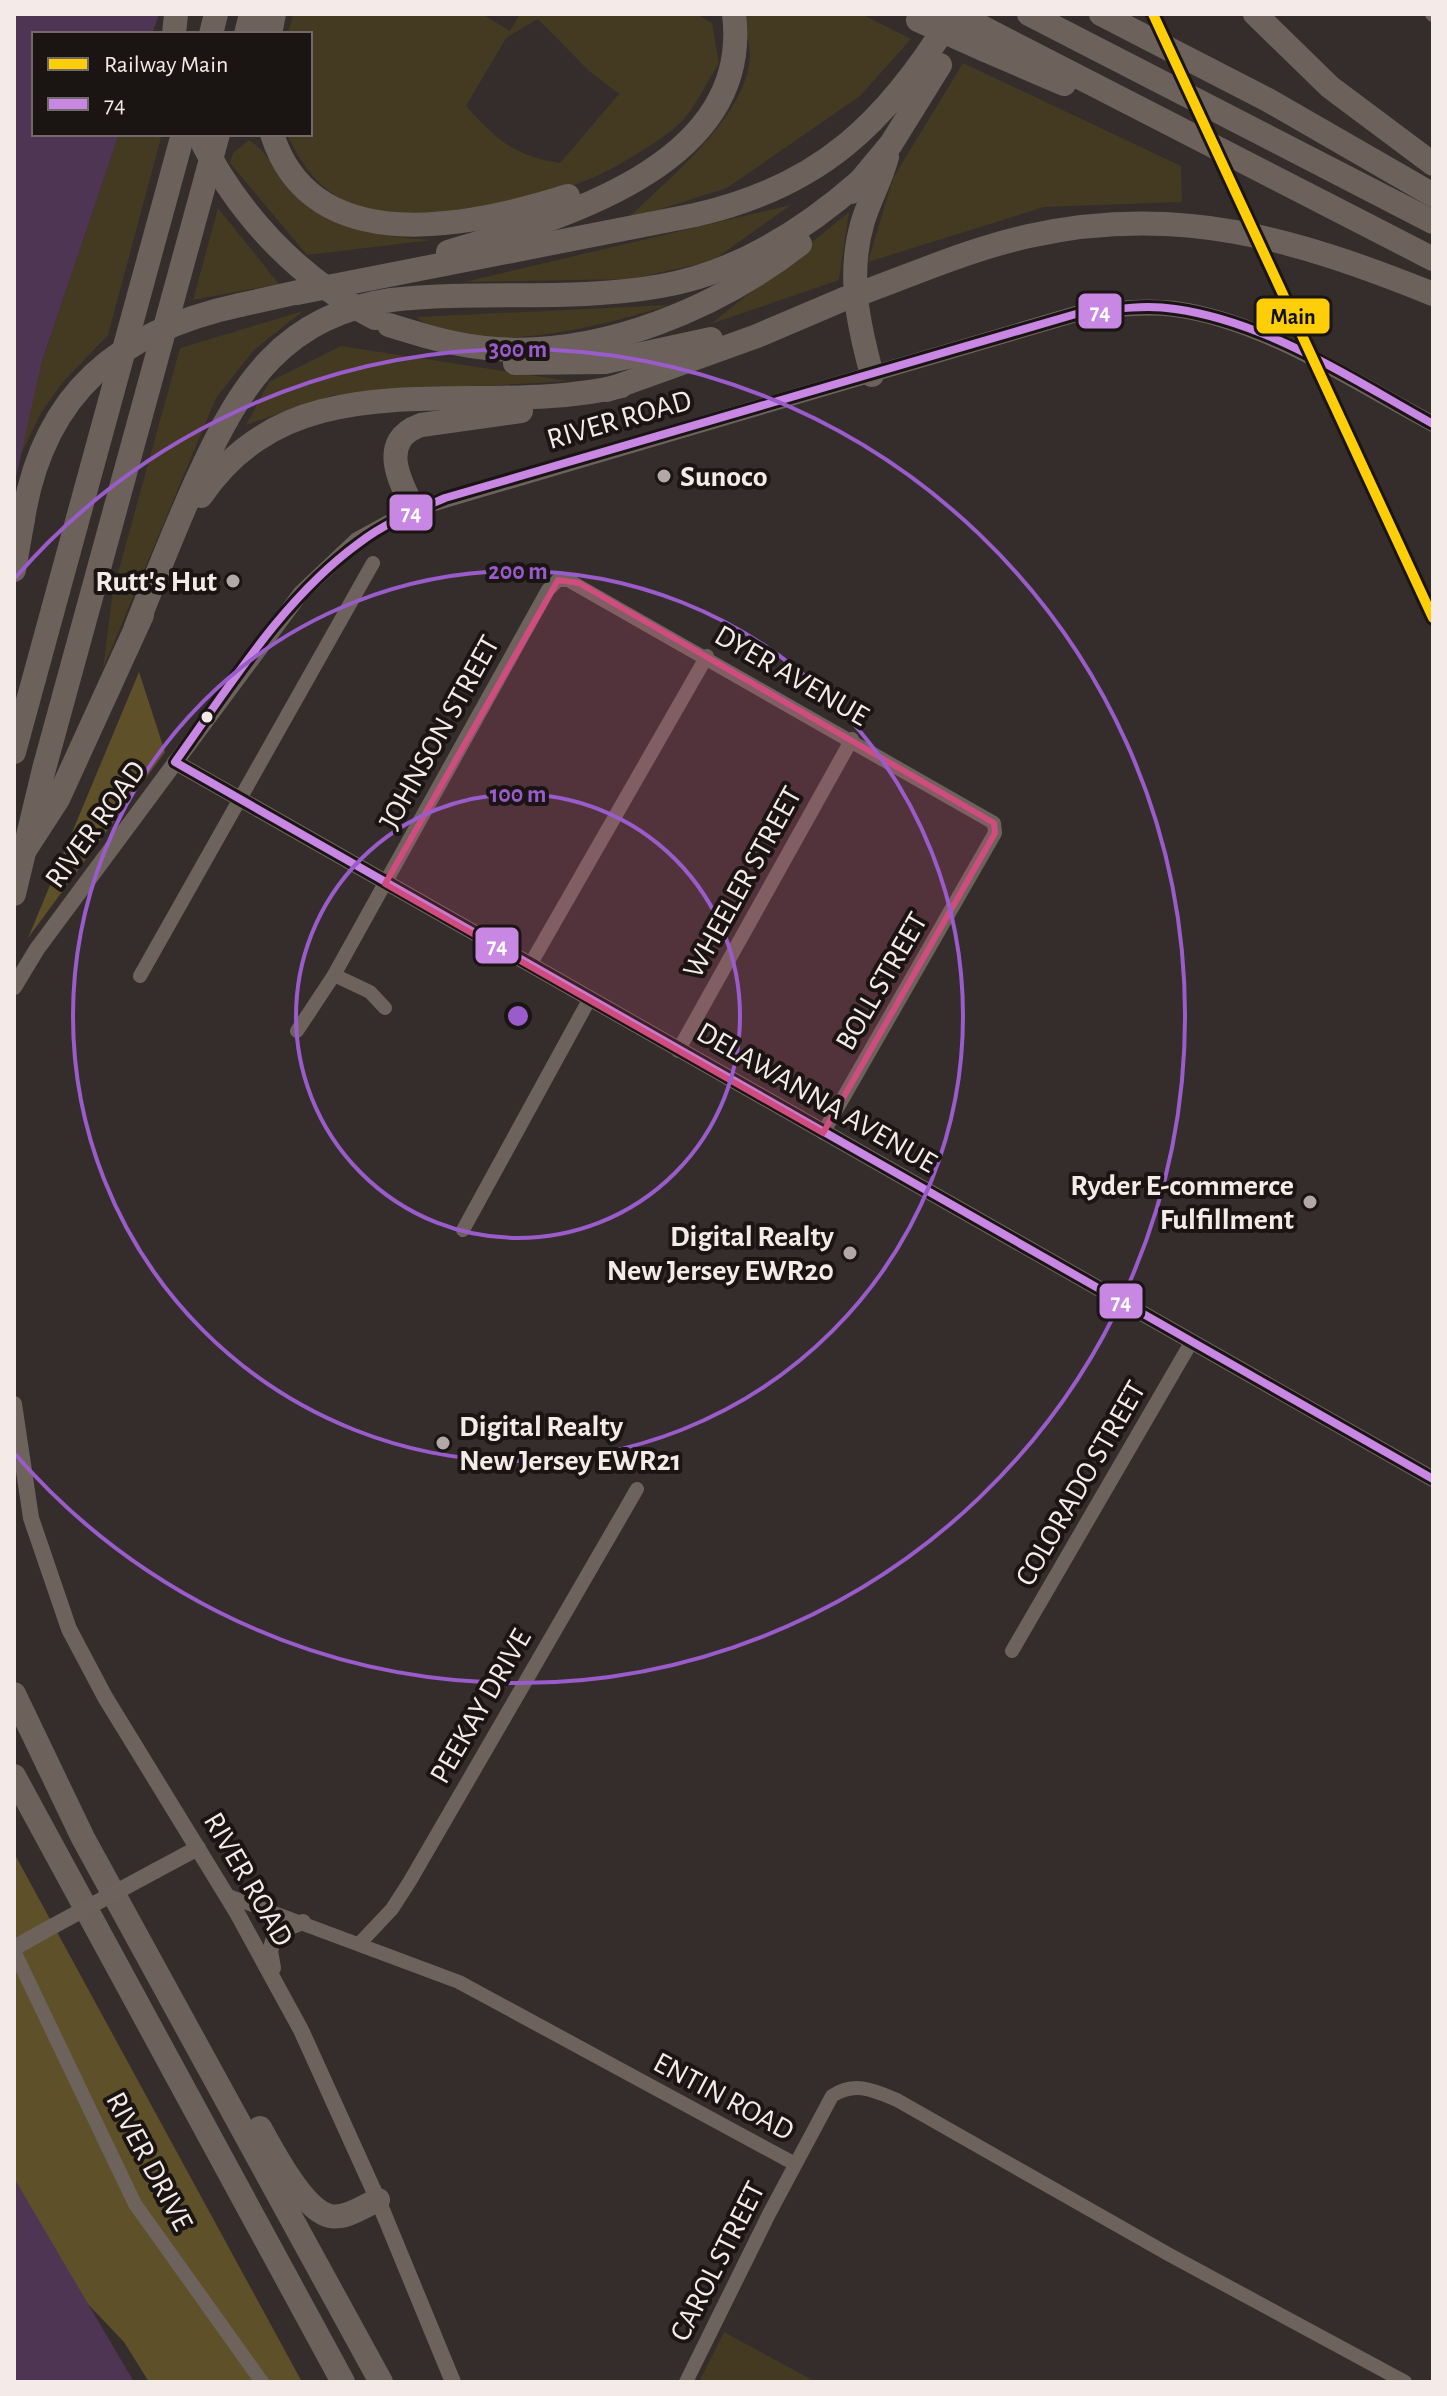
<svg xmlns="http://www.w3.org/2000/svg" width="1447" height="2396" font-family="'Alegreya Sans',sans-serif">
<style>
.green{fill:#433a21;fill-rule:evenodd}
.forest{fill:#5e5029}
.water{fill:#4e3554}
.lines{fill:none;stroke-linecap:round;stroke-linejoin:round}
.minor{stroke:#6e635c;stroke-width:14}
.tertiary{stroke:#6e635c;stroke-width:16}
.motorway{stroke:#6c625b;stroke-width:24}
.tertiary-bridge{stroke:#6e635c;stroke-width:16}
.motorway-bridge{stroke:#6c625b;stroke-width:24}
.bus-1-casing{stroke:#1a1413;stroke-width:14}
.bus-1{stroke:#c787e3;stroke-width:8}
.rail-1-casing{stroke:#1a1413;stroke-width:16}
.rail-1{stroke:#fece08;stroke-width:10}
.marked{fill:#ce4d7e;fill-opacity:0.2;stroke:#ce4d7e;stroke-width:6;stroke-linejoin:round}
.ring{fill:none;stroke:#995cca;stroke-width:4}
.poi-dot{fill:#b1a8a7;stroke:#1a1413;stroke-width:3}
.bus-dot{fill:#f4ebe9;stroke:#1a1413;stroke-width:3}
.labels{text-anchor:middle;stroke-width:8;stroke-linejoin:round;paint-order:stroke}
.street-label{font-size:30px;fill:#f4ebe9;stroke:#1a1413}
.poi-label{font-size:30px;font-weight:bold;fill:#f4ebe9;stroke:#1a1413;text-anchor:end}
.centre{fill:#995cca;stroke:#1a1413;stroke-width:4}
.ring-label{font-size:24px;text-anchor:middle;font-weight:bold;fill:#995cca;stroke:#1a1413;stroke-width:8;stroke-linejoin:round;paint-order:stroke}
.line-badge{stroke:#1a1413;stroke-width:3}
.badge-label{font-size:22px;text-anchor:middle;font-weight:bold;fill:#fff}
.pale-badge-label{font-size:22px;text-anchor:middle;font-weight:bold;fill:#111}
</style>
<rect width="100%" height="100%" fill="#342d2c"/>
<!-- green -->
<g class="green">
<path d="M 293,14 L 482,14 L 510,31 L 520,14 L 696,14 L 712,23 L 719,64 C 706,82 695,110 678,125 C 660,141 623,163 601,174 C 541,203 400,233 340,198 C 314,184 299,160 287,134 L 310,134 L 310,34 L 288,34 ZM 538,19 L 589,71 L 619,94 L 560,163 C 514,156 497,140 466,106 L 506,38 Z"/>
<path d="M 741,14 L 861,14 L 911,39 L 860,96 L 727,188 L 626,220 C 666,181 747,117 750,56 C 750,43 744,27 741,14 Z"/>
<polygon points="963,63 1181,166 1182,202 1044,207 868,262 893,178"/>
<polygon points="119,134 162,134 108,335 62,383 41,413 20,456 42,361"/>
<path d="M 249,140 C 269,153 277,174 293,192 C 328,232 382,236 432,240 L 307,255 L 230,163 L 233,153 Z"/>
<polygon points="791,205 712,261 631,279 464,282"/>
<polygon points="218,208 279,284 193,300"/>
<polygon points="849,212 839,280 711,324"/>
<path d="M 669,305 C 604,326 474,360 416,317 Z"/>
<polygon points="303,311 254,350 216,398 103,669 113,591 180,348"/>
<polygon points="341,346 569,381 333,395 246,425 269,382"/>
<polygon points="724,2332 816,2382 699,2382"/>
</g>
<!-- forest -->
<g class="forest">
<polygon points="139,672 165,752 28,938"/>
<polygon points="14,1853 302,2382 149,2382 124,2342 65,2280 14,2183"/>
</g>
<!-- water -->
<g class="water">
<polygon points="14,14 159,14 152,34 34,34 34,134 119,134 42,361 14,486"/>
<polygon points="14,2178 134,2382 14,2382"/>
</g>
<g class="lines">
<!-- minor -->
<g class="minor">
<polyline points="1432,14 1433,15"/>
<polyline points="530,965 707,656"/>
<polyline points="334,975 370,992 385,1008"/>
<polyline points="140,976 373,563"/>
<polyline points="297,1031 334,975 548,590 558,580 568,580 994,823 995,833 823,1133"/>
<polyline points="678,1051 852,739"/>
<polyline points="463,1230 589,1000"/>
<polyline points="1012,1651 1192,1341"/>
<polyline points="226,1895 459,1982 795,2164"/>
<polyline points="360,1943 392,1909 410,1881 637,1489"/>
<polyline points="14,1951 135,2204 262,2382"/>
<path d="M 686,2382 L 769,2214 L 832,2096 C 855,2081 873,2090 897,2100 L 1168,2254 L 1405,2382"/>
</g>
<!-- tertiary -->
<g class="tertiary">
<polyline points="175,762 1433,1479"/>
<path d="M 14,987 L 37,949 L 301,593 L 357,540 L 414,509 L 1076,314 C 1108,310 1142,305 1175,309 C 1264,321 1354,382 1433,424"/>
<polyline points="14,1404 31,1518 69,1629 105,1697 236,1911 301,2030 378,2200 453,2382"/>
<polyline points="155,1871 198,1848"/>
<polyline points="14,1948 44,1931"/>
<polyline points="273,1968 270,1951 276,1932 303,1922"/>
</g>
<!-- motorway -->
<g class="motorway">
<polyline points="1029,14 1433,222"/>
<polyline points="1101,14 1268,100 1433,195"/>
<polyline points="1255,14 1330,87 1433,164"/>
<polyline points="174,34 176,14"/>
<polyline points="211,34 216,14"/>
<polyline points="246,34 251,14"/>
<polyline points="270,34 274,14"/>
<polyline points="995,34 1433,259"/>
<polyline points="985,50 1064,84"/>
<path d="M 272,134 C 312,262 473,226 568,196"/>
<polyline points="851,192 891,144 940,65"/>
<path d="M 448,252 C 560,218 753,166 734,14"/>
<path d="M 867,291 C 921,271 974,248 1029,236 C 1178,203 1296,239 1433,294"/>
<path d="M 297,293 L 695,215 C 820,187 887,122 952,16"/>
<polyline points="240,305 312,289"/>
<path d="M 389,325 C 424,336 460,347 497,349 C 603,356 718,308 800,244"/>
<polyline points="515,363 605,362 711,339"/>
<path d="M 872,375 C 858,323 847,274 863,221 C 870,199 881,179 887,157"/>
<polyline points="607,390 757,336 844,299"/>
<path d="M 201,496 C 298,352 478,421 621,386"/>
<path d="M 414,509 C 399,481 378,440 421,425 L 521,411"/>
<polyline points="14,570 23,519"/>
<path d="M 136,627 C 156,576 176,525 199,475 C 240,385 284,315 391,300 C 480,290 572,302 661,286 C 736,273 803,231 860,181"/>
<polyline points="14,752 183,134"/>
<polyline points="25,850 58,799 142,615"/>
<polyline points="14,894 44,769 218,134"/>
<polyline points="14,1694 83,1838 381,2382"/>
<polyline points="14,1776 343,2382"/>
<path d="M 260,2128 C 273,2151 303,2210 330,2216 C 346,2219 364,2206 378,2200"/>
</g>
<!-- tertiary-bridge -->
<polyline class="tertiary-bridge" points="44,1931 155,1871"/>
<!-- motorway-bridge -->
<g class="motorway-bridge">
<polyline points="958,14 995,34"/>
<polyline points="918,20 985,50"/>
<path d="M 198,134 C 236,212 297,278 375,318"/>
<polyline points="844,299 867,291"/>
<path d="M 23,519 C 43,393 119,331 240,305"/>
</g>
<!-- bus-1 casing -->
<g class="bus-1-casing">
<path id="bus-1" d="M 1433,424 C 1352,379 1268,322 1175,309 C 1142,304 1108,310 1076,314 L 445,498 C 415,511 385,523 359,543 C 282,599 230,686 175,762 L 1433,1479"/>
</g>
<!-- bus-1 -->
<use href="#bus-1" class="bus-1"/>
<!-- rail-1 casing -->
<g class="rail-1-casing">
<polyline id="rail-1" points="1153,14 1433,618"/>
</g>
<!-- rail-1 -->
<use href="#rail-1" class="rail-1"/>
</g>
<!-- marked area -->
<path class="marked" d="M 558,580 L 579,583 L 994,823 L 995,833 L 823,1133 L 385,884 Z"/>
<!-- distance rings -->
<g class="ring">
<circle cx="518" cy="1016" r="222"/>
<circle cx="518" cy="1016" r="445"/>
<path d="M15 578A667 667 0 1 1 15 1454"/>
</g>
<!-- markers -->
<g class="poi-dot">
<circle cx="664" cy="476" r="8"/>
<circle cx="233" cy="581" r="8"/>
<circle cx="1310" cy="1202" r="8"/>
<circle cx="850" cy="1253" r="8"/>
<circle cx="443" cy="1443" r="8"/>
</g>
<circle class="bus-dot" cx="207" cy="717" r="7"/>
<g class="labels">
<!-- street labels -->
<g class="street-label">
<text transform="translate(619 419) rotate(-16)" y="10">RIVER ROAD</text>
<text transform="translate(792 675) rotate(30)" y="10">DYER AVENUE</text>
<text transform="translate(439 732) rotate(-61)" y="10">JOHNSON STREET</text>
<text transform="translate(95 824) rotate(-54)" y="10">RIVER ROAD</text>
<text transform="translate(742 882) rotate(-61)" y="10">WHEELER STREET</text>
<text transform="translate(881 981) rotate(-60)" y="10">BOLL STREET</text>
<text transform="translate(817 1097) rotate(30)" y="10">DELAWANNA AVENUE</text>
<text transform="translate(1080 1483) rotate(-60)" y="10">COLORADO STREET</text>
<text transform="translate(480 1706) rotate(-60)" y="10">PEEKAY DRIVE</text>
<text transform="translate(249 1879) rotate(60)" y="10">RIVER ROAD</text>
<text transform="translate(724 2096) rotate(28)" y="10">ENTIN ROAD</text>
<text transform="translate(150 2161) rotate(62)" y="10">RIVER DRIVE</text>
<text transform="translate(717 2261) rotate(-63)" y="10">CAROL STREET</text>
</g>
<!-- poi labels -->
<g class="poi-label">
<text x="680" y="486" text-anchor="start">Sunoco</text>
<text x="217" y="591">Rutt's Hut</text>
<text x="1294" y="1195">Ryder E-commerce<tspan x="1294" dy="34">Fulfillment</tspan></text>
<text x="834" y="1246">Digital Realty<tspan x="834" dy="34">New Jersey EWR20</tspan></text>
<text x="459" y="1436" text-anchor="start">Digital Realty<tspan x="459" dy="34">New Jersey EWR21</tspan></text>
</g>
</g>
<circle cx="518" cy="1016" r="12" class="centre"/>
<g class="ring-label">
<text x="518" y="357">300 m</text>
<text x="518" y="579">200 m</text>
<text x="518" y="802">100 m</text>
</g>
<g class="line-badge">
<rect x="1077" y="292" width="46" height="38" rx="8" fill="#c787e3"/>
<rect x="1255" y="297" width="76" height="38" rx="8" fill="#fece08"/>
<rect x="388" y="493" width="46" height="39" rx="8" fill="#c787e3"/>
<rect x="474" y="926" width="46" height="39" rx="8" fill="#c787e3"/>
<rect x="1098" y="1282" width="46" height="38" rx="8" fill="#c787e3"/>
</g>
<g class="badge-label">
<text x="1100" y="319">74</text>
<text x="411" y="520">74</text>
<text x="497" y="953">74</text>
<text x="1121" y="1309">74</text>
</g>
<g class="pale-badge-label">
<text x="1293" y="324">Main</text>
</g>
<!-- border -->
<rect width="1447" height="2396" fill="none" stroke="#f4ebe9" stroke-width="32"/>
<!-- legend -->
<rect x="32" y="32" width="280" height="104" fill="#1a1413" stroke="#716a69" stroke-width="2"/>
<rect x="48" y="58" width="40" height="12" fill="#fece08" stroke="#716a69" stroke-width="2"/>
<text x="104" y="72" font-size="24" fill="#f4ebe9">Railway Main</text>
<rect x="48" y="98" width="40" height="12" fill="#c787e3" stroke="#716a69" stroke-width="2"/>
<text x="104" y="112" font-size="24" fill="#f4ebe9">74</text>
</svg>
